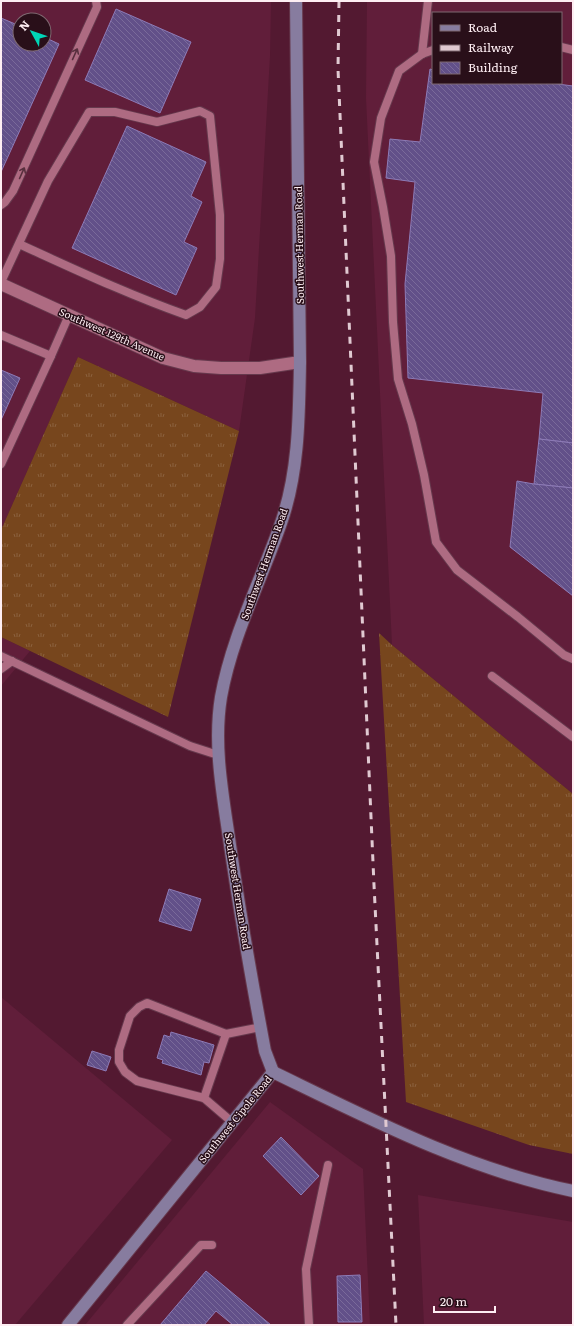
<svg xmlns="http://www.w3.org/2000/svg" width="574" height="1326" font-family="Literata,serif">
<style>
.built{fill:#611e3a;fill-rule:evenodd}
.grass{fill:url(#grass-tufts)}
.building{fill:url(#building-back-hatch);stroke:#8d7bb7}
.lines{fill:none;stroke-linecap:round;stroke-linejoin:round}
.lane-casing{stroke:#66394d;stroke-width:10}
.street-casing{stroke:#66394d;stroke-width:14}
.secondary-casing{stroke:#66394d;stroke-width:14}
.lane{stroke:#ae6b82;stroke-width:8}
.street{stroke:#ae6b82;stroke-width:12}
.secondary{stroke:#877c9f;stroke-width:12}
.rail{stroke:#e0c9d1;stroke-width:3;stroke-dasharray:7 7;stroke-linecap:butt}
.oneway{stroke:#582f3e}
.labels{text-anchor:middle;stroke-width:3;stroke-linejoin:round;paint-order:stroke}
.street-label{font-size:10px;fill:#feeef3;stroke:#290f19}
</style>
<defs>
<pattern id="grass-tufts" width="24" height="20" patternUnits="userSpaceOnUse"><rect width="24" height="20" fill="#77461d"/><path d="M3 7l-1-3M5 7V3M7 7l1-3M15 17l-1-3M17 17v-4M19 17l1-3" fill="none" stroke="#8b613e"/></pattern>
<pattern id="building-back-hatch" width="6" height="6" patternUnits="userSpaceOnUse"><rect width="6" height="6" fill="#625089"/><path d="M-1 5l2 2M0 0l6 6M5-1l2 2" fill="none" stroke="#7a6a9a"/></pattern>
</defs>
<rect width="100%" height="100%" fill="#531931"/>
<!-- built -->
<g class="built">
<path d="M 1,1 L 271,1 L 270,56 L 255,318 L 239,431 L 78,357 L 1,530 ZM 20,20 L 44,20 L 44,44 L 20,44 Z"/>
<path d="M 367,1 L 573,1 L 573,794 L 392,645 L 366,98 ZM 433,13 L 561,13 L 561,83 L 433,83 Z"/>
<polygon points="1,637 30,651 1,686"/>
<polygon points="1,997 172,1140 15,1325 1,1325"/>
<polygon points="270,1102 363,1169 370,1325 85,1325"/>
<polygon points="418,1195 573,1222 573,1325 424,1325"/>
</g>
<!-- grass -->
<g class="grass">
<polygon points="78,357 239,431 168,717 1,637 1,530"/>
<polygon points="379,633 392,645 573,794 573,1154 529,1145 406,1102"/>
</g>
<!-- building -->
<g class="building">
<polygon points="116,9 191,42 160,113 85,80"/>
<polygon points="1,18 20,26 20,44 44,44 44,37 59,44 1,172"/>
<polygon points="430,69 433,70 433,83 550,83 573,86 573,443 539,439 543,393 408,378 405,284 415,182 386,178 390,139 420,142"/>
<polygon points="127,126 206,162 191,196 202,202 184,242 197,248 176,295 72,248"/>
<polygon points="1,370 20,378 1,420"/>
<polygon points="539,439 573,443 573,488 534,484"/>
<polygon points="517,481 534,484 573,488 573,596 510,547"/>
<polygon points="169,889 201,899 191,931 159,921"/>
<polygon points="171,1032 214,1045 209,1063 204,1062 201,1075 162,1063 163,1060 157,1058 164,1035 170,1037"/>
<polygon points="92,1051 111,1057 106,1071 87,1065"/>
<polygon points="281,1137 319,1176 301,1195 263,1156"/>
<polygon points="206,1271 271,1325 233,1325 216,1311 204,1325 160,1325"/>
<polygon points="360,1275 362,1322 338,1322 337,1276"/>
</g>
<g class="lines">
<!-- lane casing -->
<g class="lane-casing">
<g id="lane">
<polyline points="561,47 573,50"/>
<polyline points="433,50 422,54 399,71 381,118 374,162 383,207 391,256 393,322 398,379 412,424 424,475 436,542 457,570 518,617 564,655 573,659"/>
<polyline points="422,54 428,1"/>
<polyline points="1,205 5,202 13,191 97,7 96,1"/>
<path d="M 1,282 L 48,181 L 89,112 L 115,112 L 157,122 L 200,111 L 210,116 L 220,215 L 220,259 L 216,287 L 200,307 L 186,315 C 129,295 74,269 19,244"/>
<polyline points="1,335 51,356 69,315"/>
<polyline points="1,464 51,356"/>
<polyline points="1,656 190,746 218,755"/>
<polyline points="1,669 12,661"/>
<polyline points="492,676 573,737"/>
<polyline points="204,1098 226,1034"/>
<polyline points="232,1122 204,1098 137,1081 125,1072 119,1062 119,1050 130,1016 139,1007 147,1003 226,1034 261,1027"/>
<polyline points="127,1325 201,1245 212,1245"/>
<polyline points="309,1325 306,1269 328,1165"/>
</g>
</g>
<!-- street casing -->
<g class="street-casing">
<polyline id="street" points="1,284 163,358 194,366 221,368 260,368 300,362"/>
</g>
<!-- secondary casing -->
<g class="secondary-casing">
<g id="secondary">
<path d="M 273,1072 L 265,1051 C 252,982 240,914 230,845 C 223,796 213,746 221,697 C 232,636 261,581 281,523 C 299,472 299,416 300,362 L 296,1"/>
<path d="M 273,1072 C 370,1119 466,1169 573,1191"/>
<polyline points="68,1325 273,1072"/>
</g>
</g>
<!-- lane -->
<use href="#lane" class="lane"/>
<!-- street -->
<use href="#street" class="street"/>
<!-- secondary -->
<use href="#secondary" class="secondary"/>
<!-- rail -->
<polyline class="rail" points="339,1 338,69 374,885 396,1325"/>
</g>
<!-- one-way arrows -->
<defs><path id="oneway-shaft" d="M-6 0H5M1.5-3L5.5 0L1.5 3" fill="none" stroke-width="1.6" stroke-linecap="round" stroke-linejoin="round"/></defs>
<g class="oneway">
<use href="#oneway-shaft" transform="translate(75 54) rotate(-66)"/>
<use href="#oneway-shaft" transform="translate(22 173) rotate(-66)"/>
</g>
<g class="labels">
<!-- street labels -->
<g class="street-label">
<text transform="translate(299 245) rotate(-91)" y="4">Southwest Herman Road</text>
<text transform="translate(112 334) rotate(24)" y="4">Southwest 129th Avenue</text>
<text transform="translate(264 564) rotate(-70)" y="4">Southwest Herman Road</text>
<text transform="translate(238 891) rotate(81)" y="4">Southwest Herman Road</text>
<text transform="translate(235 1119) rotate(-51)" y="4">Southwest Cipole Road</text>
</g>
</g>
<!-- border -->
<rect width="574" height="1326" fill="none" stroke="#feeef3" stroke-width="4"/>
<!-- legend -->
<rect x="432" y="12" width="130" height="72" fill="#290f19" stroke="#7e6870"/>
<rect x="440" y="25" width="20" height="6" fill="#877c9f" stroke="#7e6870"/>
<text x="468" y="32" font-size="12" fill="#feeef3">Road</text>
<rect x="440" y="45" width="20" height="6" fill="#e0c9d1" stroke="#7e6870"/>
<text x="468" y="52" font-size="12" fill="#feeef3">Railway</text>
<rect x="440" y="62" width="20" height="12" fill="url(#building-back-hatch)" stroke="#7e6870"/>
<text x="468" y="72" font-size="12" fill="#feeef3">Building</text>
<!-- north arrow -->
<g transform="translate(32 32) rotate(310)"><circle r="19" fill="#290f19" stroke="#7e6870"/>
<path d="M0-3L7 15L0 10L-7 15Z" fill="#00d5b7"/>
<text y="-6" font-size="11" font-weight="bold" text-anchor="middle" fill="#feeef3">N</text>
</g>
<!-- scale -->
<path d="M434 1306v6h61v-6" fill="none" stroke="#feeef3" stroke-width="2"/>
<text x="440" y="1306" font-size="12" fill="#feeef3" stroke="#290f19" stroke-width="3" paint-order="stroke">20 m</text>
</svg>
